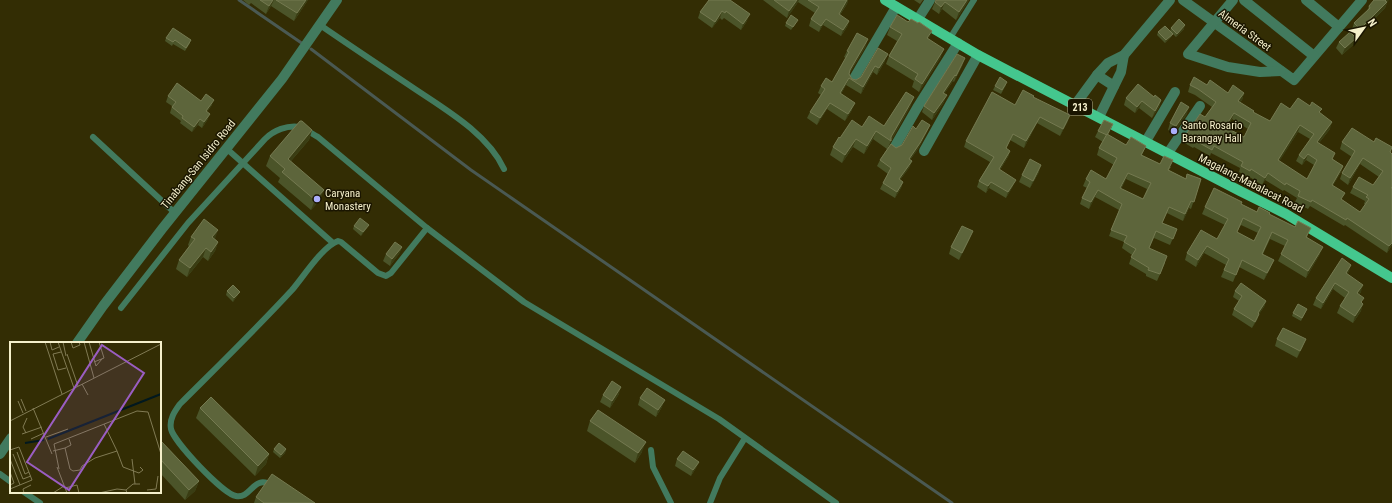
<svg xmlns="http://www.w3.org/2000/svg" width="1392" height="503" font-family="'Roboto Condensed',sans-serif">
<style>
.lines{fill:none;stroke-linecap:round;stroke-linejoin:round}
.stream{stroke:#4a5953;stroke-width:3}
.service{stroke:#427a5e;stroke-width:6}
.minor{stroke:#427a5e;stroke-width:10}
.tertiary{stroke:#427a5e;stroke-width:10}
.primary{stroke:#44c78e;stroke-width:10}
.wall{fill:#4b5429;fill-rule:evenodd}
.shaded-wall{fill:#3a3d13}
.building{fill:#5d653b;stroke:#757a51;fill-rule:evenodd}
.poi-dot{fill:#abaffb;stroke:#1a1500;stroke-width:1.5}
.labels{text-anchor:middle;stroke-width:3;stroke-linejoin:round;paint-order:stroke}
.shield{fill:#1a1500;stroke:#b3ae8e;stroke-width:1}
.shield-label{font-size:10px;font-weight:bold;fill:#f5f0cb}
.street-label{font-size:11px;fill:#f5f0cb;stroke:#1a1500}
.poi-label{font-size:11px;fill:#f5f0cb;stroke:#1a1500;text-anchor:start}
.inset-river{fill:none;stroke:#01181f;stroke-width:2}
.inset-road{fill:none;stroke:#817b54;stroke-width:1}
.view{fill:#9a5dc2;fill-opacity:0.15;stroke:#9a5dc2;stroke-width:2}
.inset-edge{fill:none;stroke:#f5f0cb;stroke-width:2}
</style>
<rect width="100%" height="100%" fill="#332d04"/>
<g class="lines">
<!-- stream -->
<g class="stream">
<polyline points="239,0 303,44"/>
<polyline points="311,49 471,170 952,503"/>
</g>
<!-- service -->
<g class="service">
<path d="M 320,25 C 349,45 379,65 409,85 C 441,107 487,132 504,169"/>
<polyline points="950,38 974,0"/>
<polyline points="93,137 175,213"/>
<polyline points="227,149 333,243"/>
<path d="M 121,308 L 188,223 L 265,139 C 274,130 287,125 300,127 C 306,129 312,134 318,137 L 427,228 L 524,302 L 719,419 L 836,503"/>
<polyline points="651,450 653,467 671,503"/>
<polyline points="0,474 11,482"/>
<path d="M 273,486 C 253,473 252,499 236,496 C 223,494 174,442 171,429 C 169,419 175,411 180,404 C 218,366 256,329 292,290 C 304,276 322,247 338,241 L 341,242 L 378,273 L 386,276 L 391,273 L 427,228"/>
<polyline points="24,492 40,503"/>
<polyline points="710,503 720,478 745,438"/>
</g>
<!-- minor -->
<g class="minor">
<polyline points="1183,0 1294,80 1362,0"/>
<polyline points="1233,0 1188,54 1228,67 1260,72 1281,71"/>
<polyline points="1244,0 1314,56"/>
<polyline points="1306,0 1339,27"/>
<polyline points="918,19 930,0"/>
<polyline points="1097,75 1114,86"/>
<polyline points="853,80 896,7"/>
<polyline points="1075,105 1097,75 1108,63 1124,55 1170,0"/>
<polyline points="1099,117 1121,72 1124,55"/>
<polyline points="1146,141 1175,92"/>
<polyline points="894,148 917,108 958,43"/>
<polyline points="924,151 978,55"/>
<polyline points="1168,153 1200,106"/>
</g>
<!-- tertiary -->
<g class="tertiary">
<polyline points="77,343 103,306 162,229 282,79 337,0"/>
<polyline points="0,454 11,438"/>
</g>
<!-- primary -->
<polyline class="primary" points="885,0 978,55 1240,191 1286,214 1392,278"/>
</g>
<!-- wall -->
<g class="wall">
<polygon points="243,0 308,0 294,21 271,6 266,14 251,3 249,5"/>
<polygon points="709,0 747,21 741,30 724,18 722,20 720,18 712,28 698,18 700,12"/>
<polygon points="763,0 848,0 847,4 840,15 849,21 847,27 841,36 823,25 819,32 809,26 811,19 815,13 798,2 787,18"/>
<polygon points="914,0 923,0 920,4"/>
<polygon points="969,0 956,20 942,9 939,14 932,9 935,2"/>
<polygon points="1387,3 1385,8 1358,36 1352,29 1354,23 1367,11 1369,6"/>
<polygon points="786,23 796,23 791,30 785,26"/>
<polygon points="890,27 929,39 941,57 919,92 912,87 914,81 886,64 889,56 897,41 887,35"/>
<polygon points="1171,28 1184,29 1176,37 1173,34 1171,37 1165,43 1157,35 1158,32 1170,31"/>
<polygon points="166,38 190,43 185,51 173,44 172,46 165,41"/>
<polygon points="1339,42 1353,45 1342,55 1336,48"/>
<polygon points="866,46 849,74 852,79 856,80 861,77 878,48 885,61 877,75 873,72 861,94 846,85 841,94 852,110 845,121 827,109 817,125 807,118 810,112 821,95 818,93 821,86 832,82 846,58 844,57 847,51"/>
<polygon points="963,64 954,82 953,81 944,94 944,102 932,120 922,112 924,106"/>
<polygon points="1006,85 1001,94 993,90 995,86"/>
<path d="M 1190,85 L 1207,85 L 1228,93 L 1244,93 L 1242,100 L 1240,102 L 1253,113 L 1270,121 L 1290,109 L 1310,106 L 1320,113 L 1330,129 L 1319,143 L 1333,159 L 1343,166 L 1341,172 L 1333,185 L 1342,200 L 1360,212 L 1365,204 L 1364,204 L 1365,201 L 1350,193 L 1353,187 L 1373,185 L 1379,177 L 1360,164 L 1348,185 L 1340,179 L 1342,173 L 1352,157 L 1340,149 L 1342,142 L 1374,142 L 1392,148 L 1390,153 L 1392,245 L 1387,253 L 1345,225 L 1344,226 L 1310,206 L 1308,209 L 1295,202 L 1297,198 L 1284,190 L 1283,191 L 1265,180 L 1262,185 L 1248,176 L 1248,177 L 1239,172 L 1240,168 L 1211,153 L 1210,156 L 1194,147 L 1193,148 L 1183,142 L 1185,136 L 1205,117 L 1212,107 L 1195,95 L 1188,92 ZM 1232,119 L 1248,129 L 1244,137 L 1226,127 ZM 1298,132 L 1310,139 L 1299,155 L 1296,161 L 1302,165 L 1306,160 L 1314,165 L 1307,179 L 1279,161 Z"/>
<polygon points="168,96 201,101 212,105 207,112 208,119 202,128 198,125 192,132 180,123 181,121 170,113 172,106 166,102"/>
<polygon points="1033,97 1068,121 1060,136 1037,123 1024,148 1010,140 1006,149 1010,151 1008,157 1000,170 1013,186 1006,198 989,188 986,193 977,187 979,181 990,162 964,147 966,141"/>
<polygon points="1154,97 1161,100 1159,107 1152,118 1139,108 1135,113 1124,105 1126,98"/>
<polygon points="911,105 891,141 888,148 896,148 902,145 916,129 930,125 927,132 918,149 910,160 912,161 909,168 900,180 903,182 901,188 895,198 880,189 883,183 888,174 877,166 880,160 887,149 873,139 864,154 853,147 842,163 830,155 833,147 840,138 862,127 884,126"/>
<polygon points="1187,114 1174,133 1168,130 1170,123"/>
<polygon points="312,130 309,140 291,161 320,200 311,210 278,182 280,178 266,166 270,156"/>
<path d="M 1098,131 L 1110,131 L 1108,135 L 1126,145 L 1146,146 L 1142,155 L 1160,164 L 1171,167 L 1169,170 L 1186,179 L 1201,179 L 1191,209 L 1189,208 L 1183,221 L 1167,213 L 1162,223 L 1177,229 L 1170,245 L 1154,238 L 1149,248 L 1165,263 L 1157,281 L 1146,276 L 1146,274 L 1129,264 L 1132,255 L 1122,248 L 1124,242 L 1109,236 L 1119,210 L 1095,197 L 1089,209 L 1080,204 L 1082,198 L 1087,188 L 1083,186 L 1086,179 L 1106,179 L 1114,165 L 1097,155 L 1099,148 L 1103,142 L 1095,137 ZM 1126,179 L 1147,189 L 1143,199 L 1121,189 Z"/>
<polygon points="1039,172 1030,188 1019,182 1022,175"/>
<path d="M 1242,202 L 1241,204 L 1257,212 L 1269,215 L 1308,235 L 1307,237 L 1320,254 L 1306,278 L 1278,261 L 1285,246 L 1270,239 L 1263,254 L 1271,267 L 1264,280 L 1239,267 L 1233,282 L 1221,277 L 1226,265 L 1204,253 L 1196,267 L 1185,260 L 1187,253 L 1217,239 L 1225,225 L 1202,214 L 1205,207 ZM 1241,225 L 1258,233 L 1254,241 L 1237,232 Z"/>
<polygon points="354,226 367,228 361,236 353,229"/>
<polygon points="191,237 215,239 218,242 215,251 208,261 203,257 187,277 176,269 179,260 189,246 188,245"/>
<polygon points="970,238 959,260 949,254 951,247"/>
<polygon points="402,247 399,254 390,266 383,261 386,254"/>
<polygon points="1349,272 1347,274 1361,292 1359,294 1362,303 1361,311 1353,323 1337,313 1340,306 1345,298 1333,289 1321,309 1313,305 1316,298"/>
<polygon points="227,291 238,295 233,302 226,295"/>
<polygon points="1235,291 1266,301 1264,307 1259,314 1257,320 1252,328 1232,315 1234,309 1239,301 1233,297"/>
<polygon points="1307,309 1301,321 1292,316 1293,313"/>
<polygon points="1277,339 1303,346 1297,358 1275,346"/>
<polygon points="619,394 610,408 600,402 603,395"/>
<polygon points="640,398 662,407 656,417 638,405"/>
<polygon points="200,408 269,454 266,464 255,476 196,418"/>
<polygon points="590,421 642,452 635,463 587,431"/>
<polygon points="160,440 199,481 195,491 185,500 160,473"/>
<polygon points="274,449 286,449 285,453 280,458 273,452"/>
<polygon points="677,459 699,462 696,468 691,476 675,466"/>
<polygon points="256,497 315,503 254,503"/>
</g>
<!-- shaded-wall -->
<g class="shaded-wall">
<polygon points="273,0 274,0 271,6 266,14 269,6"/>
<polygon points="306,0 308,0 294,21 297,13"/>
<polygon points="797,0 799,0 798,2 787,18 789,11"/>
<polygon points="847,0 848,0 847,4 836,20 839,14"/>
<polygon points="967,0 969,0 956,20 959,12"/>
<polygon points="1386,0 1389,0 1387,3 1385,8 1358,36 1360,29"/>
<polygon points="945,2 942,9 939,14 941,7"/>
<polygon points="722,11 720,18 712,28 715,22"/>
<polygon points="750,14 747,21 741,30 743,24"/>
<polygon points="826,19 823,25 819,32 821,26"/>
<polygon points="849,21 847,27 841,36 843,30"/>
<polygon points="1185,25 1184,29 1176,37 1177,34"/>
<polygon points="932,31 929,39 927,38"/>
<polygon points="1173,34 1171,37 1165,43 1166,40"/>
<polygon points="1356,38 1353,45 1342,55 1345,48"/>
<polygon points="868,39 866,46 847,77 850,70"/>
<polygon points="944,49 941,57 919,92 922,84"/>
<polygon points="888,54 885,61 877,75 879,68"/>
<polygon points="965,58 963,64 954,82 956,76"/>
<polygon points="875,66 873,72 861,94 863,87"/>
<polygon points="955,75 953,81 941,99 943,93"/>
<polygon points="849,78 846,85 837,100 840,93"/>
<polygon points="1244,93 1242,100 1236,108 1238,101"/>
<polygon points="947,95 944,102 932,120 934,113"/>
<polygon points="914,97 911,105 891,141 891,137"/>
<polygon points="214,100 212,105 204,116 206,111"/>
<polygon points="1161,100 1159,107 1152,118 1155,111"/>
<polygon points="1142,101 1139,108 1135,113 1137,107"/>
<polygon points="830,103 827,109 817,125 820,118"/>
<polygon points="855,103 852,110 845,121 848,114"/>
<polygon points="1189,107 1187,114 1174,133 1176,126"/>
<polygon points="1234,113 1232,119 1223,133 1225,127"/>
<polygon points="210,114 208,119 202,128 204,122"/>
<polygon points="1070,115 1068,121 1060,136 1063,129"/>
<polygon points="1040,117 1037,123 1024,148 1026,141"/>
<polygon points="200,119 198,125 192,132 194,127"/>
<polygon points="1332,122 1330,129 1315,148 1317,142"/>
<polygon points="1113,124 1110,131 1104,142 1107,135"/>
<polygon points="930,125 927,132 918,149 906,165 909,159"/>
<polygon points="1300,125 1298,132 1276,167 1278,160"/>
<polygon points="312,130 309,140 284,169 288,159"/>
<polygon points="876,131 873,139 864,154 867,146"/>
<polygon points="856,139 853,147 842,163 845,155"/>
<polygon points="1010,151 1008,157 996,176 999,169"/>
<polygon points="1308,154 1306,160 1302,165 1304,159"/>
<polygon points="1363,158 1360,164 1348,185 1350,178"/>
<polygon points="912,161 909,168 896,185 899,179"/>
<polygon points="1041,165 1039,172 1030,188 1033,181"/>
<polygon points="1343,166 1341,172 1330,191 1332,185"/>
<polygon points="1128,173 1126,179 1117,195 1120,188"/>
<polygon points="1268,173 1265,180 1262,185 1265,178"/>
<polygon points="1016,180 1013,186 1006,198 1008,192"/>
<polygon points="903,182 901,188 895,198 897,192"/>
<polygon points="991,182 989,188 986,193 988,186"/>
<polygon points="324,190 320,200 311,210 315,200"/>
<polygon points="1098,190 1095,197 1089,209 1091,202"/>
<polygon points="1191,201 1189,208 1183,221 1185,214"/>
<polygon points="369,225 367,228 361,236 363,232"/>
<polygon points="218,230 215,239 209,246 212,237"/>
<polygon points="973,231 970,238 959,260 962,253"/>
<polygon points="218,242 215,251 208,261 211,252"/>
<polygon points="1392,243 1392,245 1387,253 1389,246"/>
<polygon points="1207,246 1204,253 1196,267 1198,260"/>
<polygon points="402,247 399,254 390,266 392,259"/>
<polygon points="1323,247 1320,254 1306,278 1308,271"/>
<polygon points="206,248 203,257 187,277 190,268"/>
<polygon points="1274,260 1271,267 1264,280 1267,273"/>
<polygon points="1351,265 1349,272 1343,280 1346,273"/>
<polygon points="1335,283 1333,289 1321,309 1323,303"/>
<polygon points="1363,285 1361,292 1355,300 1357,293"/>
<polygon points="240,292 238,295 233,302 234,298"/>
<polygon points="1266,301 1264,307 1256,319 1258,313"/>
<polygon points="1363,304 1361,311 1353,323 1355,316"/>
<polygon points="1259,314 1257,320 1252,328"/>
<polygon points="1306,339 1303,346 1297,358 1300,351"/>
<polygon points="621,387 619,394 610,408 612,401"/>
<polygon points="665,400 662,407 656,417 658,410"/>
<polygon points="646,442 642,452 635,463 638,453"/>
<polygon points="286,449 285,453 280,458 281,455"/>
<polygon points="269,454 266,464 255,476 258,466"/>
<polygon points="699,462 696,468 691,476 693,470"/>
<polygon points="199,481 195,491 185,500 189,490"/>
</g>
<!-- building -->
<g class="building">
<polygon points="260,0 273,0 269,6"/>
<polygon points="276,0 306,0 297,13"/>
<polygon points="709,0 730,0 750,14 743,24 726,11 725,13 722,11 715,22 700,12"/>
<polygon points="774,0 797,0 789,11"/>
<polygon points="808,0 847,0 839,14 849,21 843,30 826,19 821,26 811,19 819,7"/>
<polygon points="936,0 967,0 959,12 945,2 941,7 935,2"/>
<polygon points="1374,0 1386,0 1385,1 1387,2 1360,29 1354,23 1370,8 1369,6"/>
<polygon points="791,15 798,20 793,27 786,23"/>
<polygon points="897,15 908,22 911,19 918,23 919,22 932,31 927,38 944,49 922,84 915,79 918,74 889,56 902,34 890,27"/>
<polygon points="1179,19 1185,25 1177,34 1171,28"/>
<polygon points="1165,26 1173,34 1166,40 1158,32"/>
<polygon points="173,28 191,40 186,48 175,40 173,42 166,38"/>
<polygon points="1350,32 1356,38 1345,48 1339,42"/>
<polygon points="857,33 868,39 850,70 849,74 852,79 856,80 861,77 878,48 888,54 879,68 875,66 863,87 849,78 840,93 855,103 848,114 830,103 820,118 810,112 825,89 821,86 826,78 832,82 845,59 849,52 847,51"/>
<polygon points="957,54 965,58 956,76 955,75 943,93 947,95 934,113 924,106"/>
<polygon points="1000,77 1007,82 1002,90 995,86"/>
<path d="M 1194,77 L 1207,85 L 1210,80 L 1228,93 L 1233,85 L 1244,93 L 1238,101 L 1254,111 L 1253,112 L 1270,121 L 1281,103 L 1290,109 L 1298,98 L 1310,106 L 1312,102 L 1322,109 L 1319,112 L 1332,122 L 1317,142 L 1335,153 L 1332,159 L 1343,166 L 1332,185 L 1345,193 L 1341,199 L 1360,212 L 1369,199 L 1366,197 L 1368,195 L 1353,187 L 1359,177 L 1373,185 L 1383,171 L 1363,158 L 1350,178 L 1342,173 L 1355,151 L 1342,142 L 1352,128 L 1374,142 L 1376,138 L 1392,147 L 1390,152 L 1392,154 L 1392,187 L 1391,188 L 1392,188 L 1392,243 L 1389,246 L 1347,218 L 1346,220 L 1312,200 L 1311,202 L 1298,196 L 1300,191 L 1286,183 L 1285,185 L 1268,173 L 1265,178 L 1251,169 L 1250,171 L 1241,166 L 1243,162 L 1214,146 L 1212,150 L 1196,141 L 1196,142 L 1185,136 L 1200,114 L 1205,117 L 1216,102 L 1198,89 L 1190,85 ZM 1234,113 L 1251,123 L 1244,137 L 1225,127 ZM 1300,125 L 1314,134 L 1299,155 L 1304,159 L 1308,154 L 1317,160 L 1307,179 L 1278,160 Z"/>
<polygon points="177,83 201,101 206,94 214,100 206,111 210,114 204,122 200,119 194,127 182,118 183,116 172,107 176,102 168,96"/>
<polygon points="1138,84 1154,97 1155,95 1161,100 1155,111 1142,101 1137,107 1126,98"/>
<polygon points="1023,90 1034,96 1033,97 1070,115 1063,129 1040,117 1026,141 1013,134 1006,148 1010,151 999,169 1016,180 1008,192 991,182 988,186 979,181 994,157 966,141 992,92 1015,105"/>
<polygon points="906,92 914,97 891,137 891,141 876,131 867,146 856,139 845,155 833,147 839,137 840,138 852,120 862,127 869,116 884,126"/>
<polygon points="1181,102 1189,107 1176,126 1170,123"/>
<polygon points="922,120 930,125 920,143 909,159 912,161 899,179 903,182 897,192 883,183 891,168 880,160 891,144 896,148 902,145 913,126 916,129"/>
<polygon points="1104,120 1113,124 1107,135 1098,131"/>
<polygon points="300,121 302,121 312,130 288,159 324,190 315,200 282,172 285,169 270,156"/>
<path d="M 1107,134 L 1126,145 L 1131,137 L 1146,146 L 1141,155 L 1160,164 L 1164,156 L 1173,160 L 1168,170 L 1186,179 L 1187,174 L 1201,179 L 1194,202 L 1191,201 L 1185,214 L 1169,207 L 1162,223 L 1177,229 L 1173,239 L 1156,231 L 1149,248 L 1167,256 L 1160,274 L 1148,270 L 1149,268 L 1131,257 L 1136,249 L 1124,242 L 1127,236 L 1111,230 L 1122,204 L 1098,190 L 1091,202 L 1082,198 L 1090,182 L 1086,179 L 1091,170 L 1106,179 L 1117,158 L 1099,148 ZM 1128,173 L 1151,183 L 1143,199 L 1120,188 Z"/>
<polygon points="1030,159 1041,165 1033,181 1022,175"/>
<path d="M 1214,188 L 1242,202 L 1241,204 L 1257,212 L 1259,207 L 1270,213 L 1269,214 L 1295,227 L 1298,221 L 1311,228 L 1306,237 L 1323,247 L 1308,271 L 1281,254 L 1288,240 L 1272,232 L 1262,254 L 1274,260 L 1267,273 L 1242,260 L 1236,275 L 1224,270 L 1229,259 L 1207,246 L 1198,260 L 1187,253 L 1201,230 L 1217,239 L 1228,219 L 1205,207 ZM 1243,218 L 1261,227 L 1254,241 L 1237,232 Z"/>
<polygon points="360,218 369,225 363,232 354,226"/>
<polygon points="204,219 218,230 212,237 218,242 211,252 206,248 190,268 179,260 195,239 191,237"/>
<polygon points="962,226 973,231 962,253 951,247"/>
<polygon points="395,242 402,247 392,259 386,254"/>
<polygon points="1342,258 1351,265 1346,273 1363,285 1357,293 1364,298 1361,302 1363,304 1355,316 1340,306 1349,292 1335,283 1323,303 1316,298"/>
<polygon points="1241,283 1266,301 1258,313 1259,314 1255,322 1234,309 1242,296 1235,291"/>
<polygon points="233,285 240,292 234,298 227,291"/>
<polygon points="1298,304 1307,309 1302,318 1293,313"/>
<polygon points="1283,328 1306,339 1300,351 1277,339"/>
<polygon points="612,381 621,387 612,401 603,395"/>
<polygon points="647,388 665,400 658,410 640,398"/>
<polygon points="211,397 269,454 258,466 200,408"/>
<polygon points="598,410 646,442 638,453 590,421"/>
<polygon points="160,440 199,481 189,490 160,459"/>
<polygon points="279,443 286,449 281,455 274,449"/>
<polygon points="683,451 699,462 693,470 677,459"/>
<polygon points="272,474 315,503 264,503 256,497"/>
</g>
<!-- markers -->
<g class="poi-dot">
<circle cx="1174" cy="131" r="4"/>
<circle cx="317" cy="199" r="4"/>
</g>
<g class="labels">
<!-- shield labels -->
<rect class="shield" x="1068" y="99" width="24" height="16" rx="3"/>
<g class="shield-label">
<text x="1080" y="111">213</text>
</g>
<!-- street labels -->
<g class="street-label">
<text transform="translate(1245 30) rotate(36)" y="4">Almeria Street</text>
<text transform="translate(198 164) rotate(-51)" y="4">Tinabang-San Isidro Road</text>
<text transform="translate(1251 183) rotate(27)" y="4">Magalang-Mabalacat Road</text>
</g>
<!-- poi labels -->
<g class="poi-label">
<text x="1182" y="129">Santo Rosario<tspan x="1182" dy="13">Barangay Hall</tspan></text>
<text x="325" y="197">Caryana<tspan x="325" dy="13">Monastery</tspan></text>
</g>
</g>
<!-- overview -->
<g transform="translate(10 342)">
<rect width="151" height="151" fill="#332d04"/>
<path class="inset-river" d="M 38,97 L 151,52M 15,101 L 34,98"/>
<path class="inset-road" d="M 35,0 L 52,52M 40,0 L 42,8 L 49,5M 48,0 L 64,46M 53,0 L 56,14M 61,0 L 63,6 L 70,3 L 69,0M 74,0 L 84,36M 79,0 L 86,24 L 92,17M 51,10 L 43,12 L 48,28 L 56,26M 57,12 L 68,44M 84,20 L 94,16 L 89,0M 72,42 L 78,53M 11,57 L 16,69M 8,59 L 13,71M 23,66 L 42,112M 0,79 L 151,2M 16,91 L 13,85 L 17,76M 12,92 L 32,85M 36,95 L 58,87M 21,97 L 34,91M 59,97 L 61,103 L 55,106 L 60,127 L 63,129 L 70,128 L 72,124 L 85,116 L 107,109 L 94,82M 0,108 L 9,105 L 22,138 L 0,147M 43,109 L 55,106M 107,109 L 113,125 L 129,131 L 133,128 L 130,125M 7,110 L 15,132 L 19,130M 3,112 L 13,137 L 21,134M 0,117 L 10,143M 122,117 L 125,142M 47,125 L 57,151M 49,127 L 44,102 L 127,69 L 138,70 L 151,112M 0,130 L 4,141 L 0,143M 55,146 L 67,143 L 69,151M 116,148 L 123,142 L 130,142M 137,148 L 146,147 L 148,134M 14,151 L 13,147 L 21,143M 43,151 L 54,144M 89,151 L 107,147 L 116,148 L 117,151"/>
<path class="view" d="M 92,3 L 134,31 L 59,148 L 17,120 Z"/>
<rect width="151" height="151" class="inset-edge"/>
</g>
<!-- north arrow -->
<g transform="translate(1364 28) rotate(57)" stroke="#1a1500" stroke-width="3" paint-order="stroke">
<path d="M0-3L7 15L0 10L-7 15Z" fill="#f5f0cb"/>
<text y="-6" font-size="11" font-weight="bold" text-anchor="middle" fill="#f5f0cb">N</text>
</g>
</svg>
